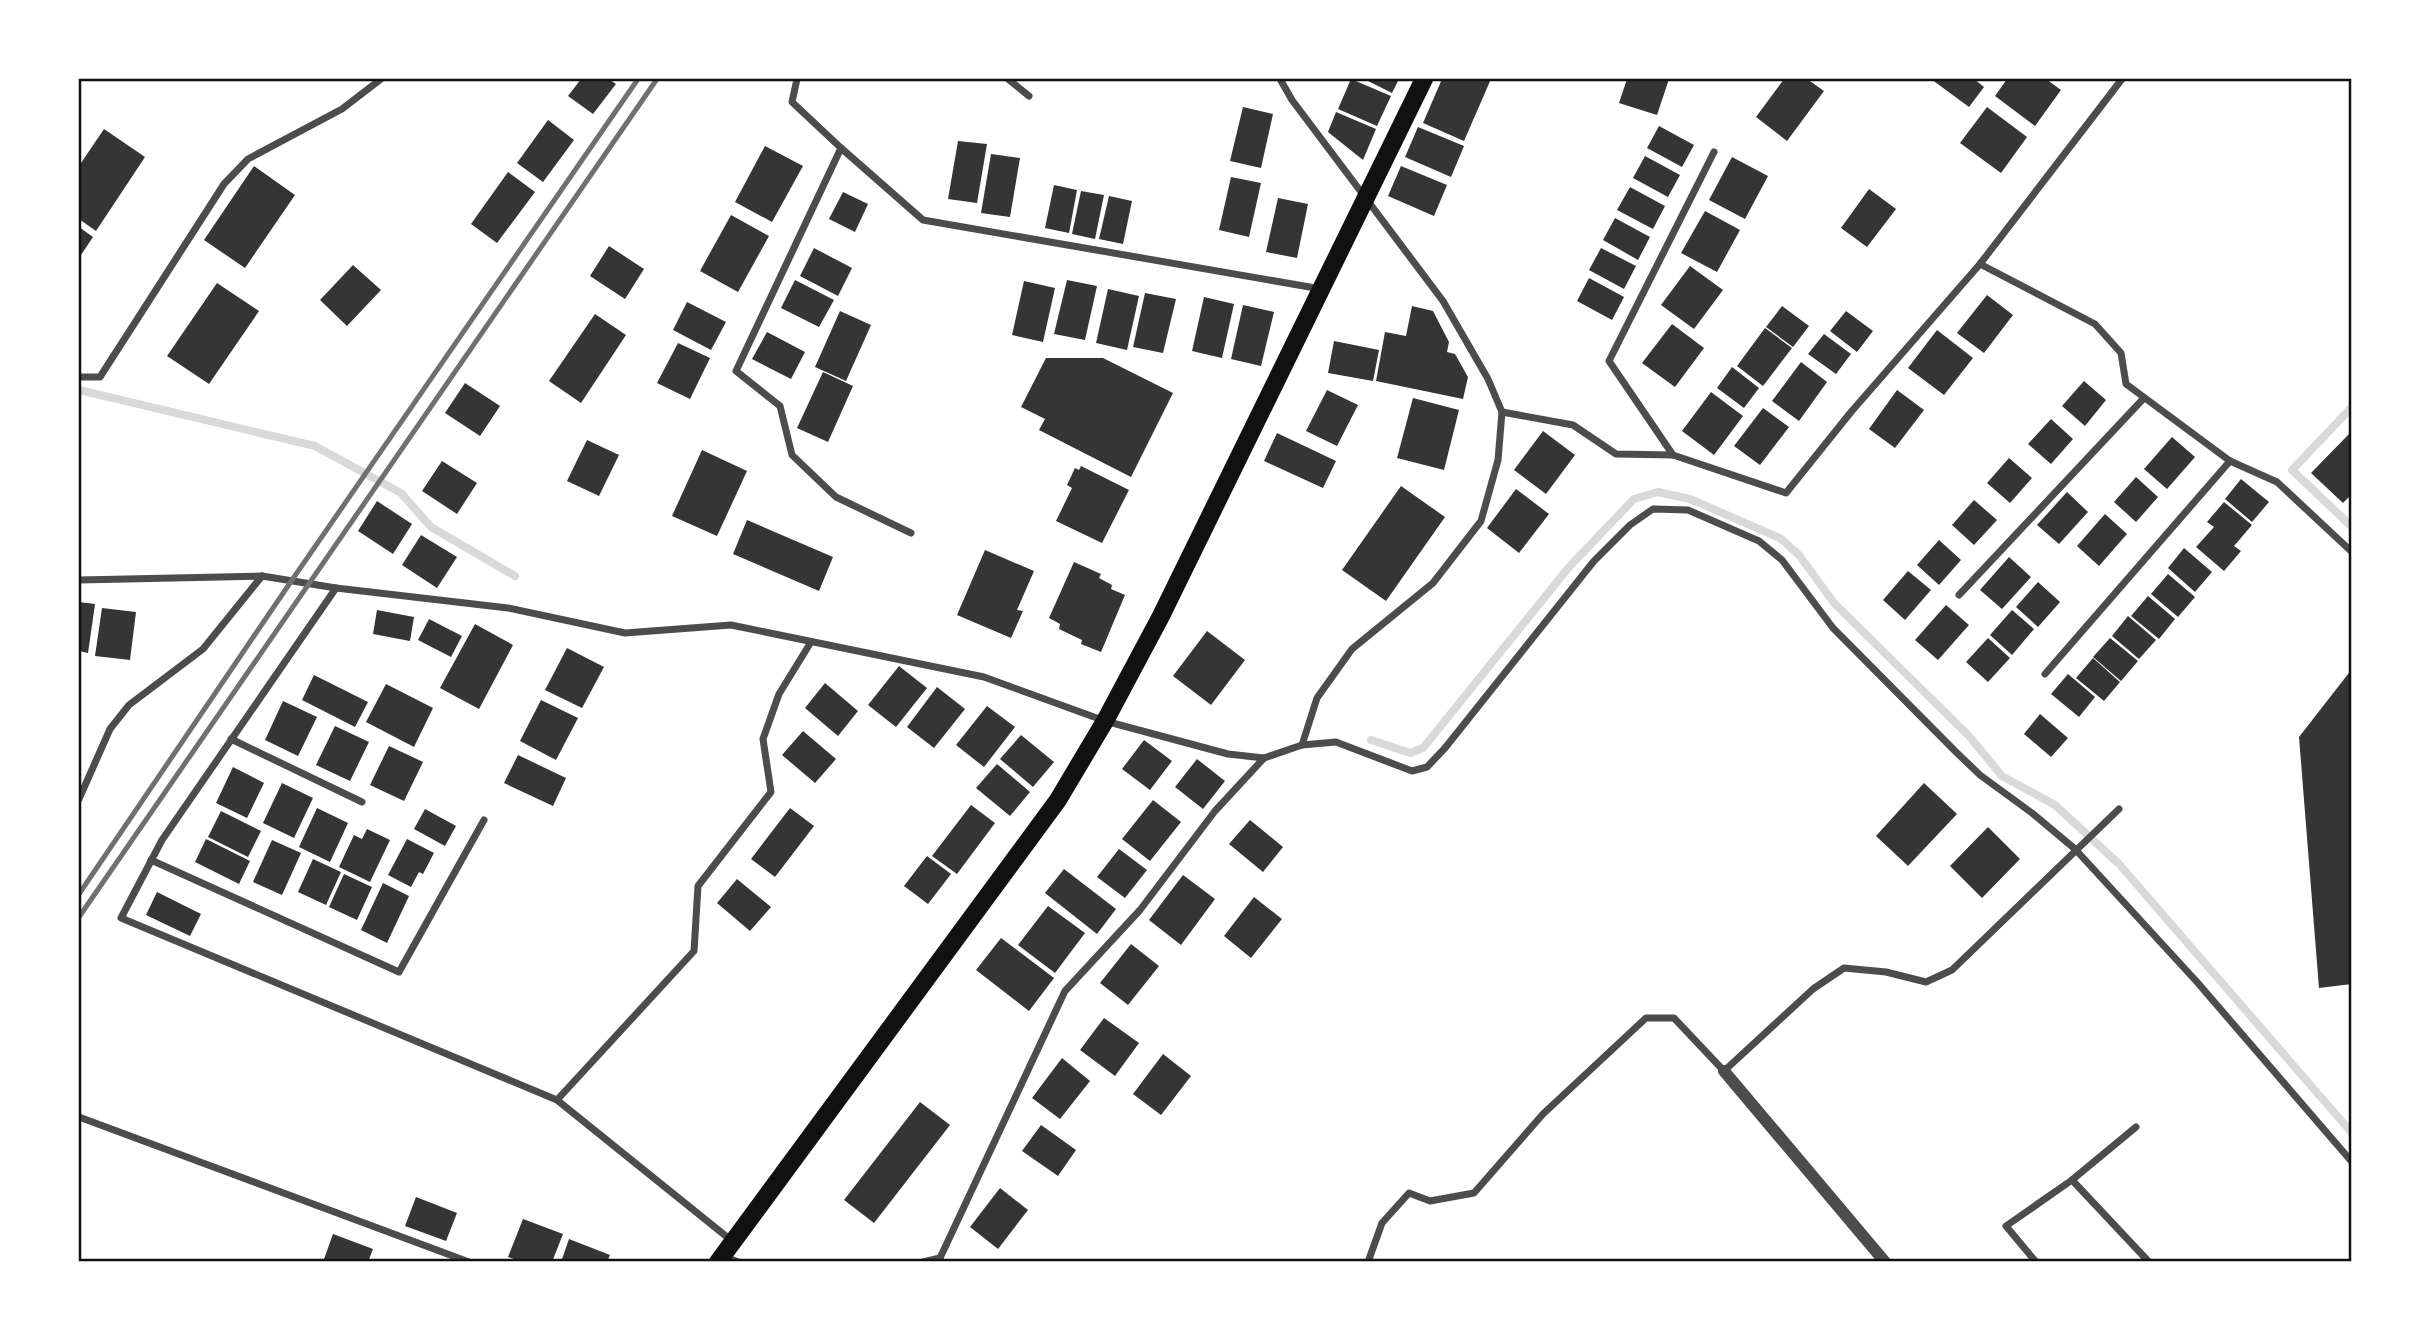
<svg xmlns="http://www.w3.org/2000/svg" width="2431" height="1341" font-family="'DM Sans',sans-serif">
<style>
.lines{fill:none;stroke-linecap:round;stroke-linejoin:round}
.stream{stroke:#d9d9d9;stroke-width:8}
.building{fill:#353535}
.minor{stroke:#4c4c4c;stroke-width:7}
.tertiary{stroke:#4c4c4c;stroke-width:12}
.primary{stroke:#111;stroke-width:18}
.rail{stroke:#707070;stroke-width:5}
.neatline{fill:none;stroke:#111;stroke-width:2.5}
</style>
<rect width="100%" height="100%" fill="#fff"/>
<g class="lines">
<!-- stream -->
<g class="stream">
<polyline points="79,390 315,446 401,493 431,527 515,576"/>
<polyline points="2352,407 2292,470 2352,527"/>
<polyline points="1371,740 1410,753 1423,748 1569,567 1634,499 1658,492 1690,499 1780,538 1799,555 1834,603 1969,736 2002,776 2055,805 2119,864 2352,1133"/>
</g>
</g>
<!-- building -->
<g class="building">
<polygon points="581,79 609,79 616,84 593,114 568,96"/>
<polygon points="1351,79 1391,96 1377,126 1338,109"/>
<polygon points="1364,79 1399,79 1392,93"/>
<polygon points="1442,79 1491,79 1464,141 1423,123"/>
<polygon points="1627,79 1669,79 1657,115 1619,103"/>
<polygon points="1784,79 1807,79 1824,91 1787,141 1756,117"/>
<polygon points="1931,79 1974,79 1984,87 1969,107"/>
<polygon points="2007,79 2046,79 2061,90 2035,126 1995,96"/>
<polygon points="1243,107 1273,114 1261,168 1230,161"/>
<polygon points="1987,107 2027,137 2001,173 1960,143"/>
<polygon points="1336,112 1376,129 1363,160 1328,132"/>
<polygon points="548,120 574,140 543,182 517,163"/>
<polygon points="1659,126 1694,145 1682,167 1647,148"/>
<polygon points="1418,127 1464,146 1451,177 1405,157"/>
<polygon points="104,129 145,157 96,231 79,219 79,166"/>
<polygon points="958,141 987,144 977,203 948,199"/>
<polygon points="765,146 803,166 772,222 735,202"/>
<polygon points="991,154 1020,158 1010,217 981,213"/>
<polygon points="1645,156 1680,175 1668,197 1633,178"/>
<polygon points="1732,157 1768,176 1745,219 1709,200"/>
<polygon points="254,166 295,195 245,268 204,240"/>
<polygon points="1401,166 1447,185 1434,216 1388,196"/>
<polygon points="508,172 535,192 497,243 471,224"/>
<polygon points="1231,177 1261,183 1249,237 1219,230"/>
<polygon points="1054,185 1077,190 1069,233 1045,228"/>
<polygon points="1630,187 1665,206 1653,229 1617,210"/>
<polygon points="1869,189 1896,209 1867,247 1841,228"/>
<polygon points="1081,191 1104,195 1095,239 1072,234"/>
<polygon points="843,192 868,204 855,232 829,219"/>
<polygon points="1109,196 1132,201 1123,244 1099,239"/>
<polygon points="1278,198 1308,204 1297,258 1266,252"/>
<polygon points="1705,211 1740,230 1717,272 1681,253"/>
<polygon points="731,215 769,236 738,292 700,271"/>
<polygon points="1615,218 1650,237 1638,260 1603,240"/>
<polygon points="79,227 93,237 79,258"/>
<polygon points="609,246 644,269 625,299 590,276"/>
<polygon points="814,248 852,268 838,296 800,276"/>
<polygon points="1601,248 1636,266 1624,289 1589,270"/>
<polygon points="353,265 381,290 347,326 320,300"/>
<polygon points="1690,266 1723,290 1694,329 1661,305"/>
<polygon points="1589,278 1624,297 1612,320 1577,301"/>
<polygon points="795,280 834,300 819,327 781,308"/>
<polygon points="1067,280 1097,286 1085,340 1054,334"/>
<polygon points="1024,281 1055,288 1043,342 1012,335"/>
<polygon points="217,283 259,311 209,384 167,356"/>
<polygon points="1108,289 1139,296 1127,350 1096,343"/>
<polygon points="1145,293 1176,299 1163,353 1133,347"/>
<polygon points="1987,295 2013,315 1984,353 1957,333"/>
<polygon points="1204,297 1234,304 1222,358 1192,351"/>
<polygon points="687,302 726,322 711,350 673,330"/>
<polygon points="1243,305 1274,312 1261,366 1231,359"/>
<polygon points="1412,306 1433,311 1449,342 1447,352 1455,354 1468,377 1463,399 1376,381 1385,332 1406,336"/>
<polygon points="1782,306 1809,326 1793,347 1766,327"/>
<polygon points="840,311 871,325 846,381 815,367"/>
<polygon points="1846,311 1873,331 1857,352 1830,331"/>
<polygon points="595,314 626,335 581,403 549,381"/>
<polygon points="1672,324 1704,348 1675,387 1642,363"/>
<polygon points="1765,328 1792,348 1763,386 1737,366"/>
<polygon points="1937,330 1973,358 1944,395 1908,368"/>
<polygon points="767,332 805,352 791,379 752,359"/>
<polygon points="1824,334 1851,354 1836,374 1808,354"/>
<polygon points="1334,341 1379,350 1373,381 1328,373"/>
<polygon points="678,343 710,358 690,399 657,383"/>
<polygon points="1046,358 1103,358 1173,393 1131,477 1039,430 1045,419 1021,407"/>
<polygon points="1801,362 1827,382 1799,421 1772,401"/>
<polygon points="1732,367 1759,388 1744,408 1717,388"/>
<polygon points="823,372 853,386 828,442 797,428"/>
<polygon points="2084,381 2106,400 2085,426 2062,406"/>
<polygon points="465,383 500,406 480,436 445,413"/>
<polygon points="1327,390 1358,405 1337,446 1306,431"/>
<polygon points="1897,390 1924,410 1895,448 1869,429"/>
<polygon points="1711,392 1743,416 1714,455 1682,431"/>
<polygon points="1413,398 1459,410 1444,470 1397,458"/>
<polygon points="1763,408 1789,427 1760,465 1734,446"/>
<polygon points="2051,419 2073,439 2051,464 2028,444"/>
<polygon points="1543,431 1575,455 1546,494 1514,470"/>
<polygon points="1277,433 1336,461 1323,488 1264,461"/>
<polygon points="2349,434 2352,437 2352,494 2343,503 2311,473"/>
<polygon points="2172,437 2195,457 2167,489 2144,469"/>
<polygon points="587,440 619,455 599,496 567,481"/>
<polygon points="702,450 747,471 717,536 672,516"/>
<polygon points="2009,458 2032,478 2010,503 1987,483"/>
<polygon points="442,461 477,483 457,514 422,491"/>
<polygon points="1081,466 1129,490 1102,543 1056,521 1072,488 1067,485 1075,468 1079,470"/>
<polygon points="2136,477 2158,497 2136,522 2114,502"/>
<polygon points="2241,479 2269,502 2252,522 2225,499"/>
<polygon points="1401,486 1445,517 1386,601 1342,570"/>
<polygon points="1516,489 1549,514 1519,553 1487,528"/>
<polygon points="2067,492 2088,512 2059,544 2037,525"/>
<polygon points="1974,500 1997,520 1974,545 1952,525"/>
<polygon points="377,501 412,524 393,554 358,531"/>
<polygon points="2224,502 2252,525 2234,546 2241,551 2224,571 2196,547 2214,527 2207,522"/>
<polygon points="2105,514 2127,534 2099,566 2077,546"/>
<polygon points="747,520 833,557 819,591 733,554"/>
<polygon points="421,535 457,557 437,588 402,565"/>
<polygon points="1939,540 1961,560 1939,585 1917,565"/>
<polygon points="2184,548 2212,572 2195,592 2168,568"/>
<polygon points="985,550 1034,571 1017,610 1023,611 1011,638 957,615"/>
<polygon points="2009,557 2031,577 2002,609 1980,590"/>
<polygon points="1074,562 1101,574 1099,578 1112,585 1111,589 1125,595 1101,652 1081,644 1082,640 1059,629 1060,624 1049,618"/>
<polygon points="1908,571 1931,590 1905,620 1883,600"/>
<polygon points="2168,574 2195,597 2178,617 2151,594"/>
<polygon points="2038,582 2060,602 2038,627 2016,607"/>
<polygon points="2148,596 2175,619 2159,639 2131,616"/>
<polygon points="79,602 95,604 88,653 79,651"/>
<polygon points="1946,605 1969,625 1938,660 1915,640"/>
<polygon points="102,608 136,612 130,660 95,656"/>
<polygon points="377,610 414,617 410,641 373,634"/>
<polygon points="2012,610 2034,629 2012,655 1990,635"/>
<polygon points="2128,616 2156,640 2139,659 2112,636"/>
<polygon points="429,619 462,636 451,657 418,640"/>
<polygon points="475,624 513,645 479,709 440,688"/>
<polygon points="1207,631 1245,660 1211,705 1173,676"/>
<polygon points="1988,638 2010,658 1988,682 1966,662"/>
<polygon points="2110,638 2138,661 2121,681 2093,657"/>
<polygon points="567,648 604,667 582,708 545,690"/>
<polygon points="2093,658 2120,682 2104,701 2076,678"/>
<polygon points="899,666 927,688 896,727 868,705"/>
<polygon points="2352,669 2352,984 2319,988 2299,737"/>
<polygon points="2068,674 2095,697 2079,717 2051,694"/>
<polygon points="314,675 368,702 355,727 302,700"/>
<polygon points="825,683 858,711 838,736 805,708"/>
<polygon points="386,684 433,708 414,747 366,722"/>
<polygon points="937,687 965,709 934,748 907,727"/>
<polygon points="541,700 578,718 556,760 520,741"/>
<polygon points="283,701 317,717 298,756 265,740"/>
<polygon points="987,706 1015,727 984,767 956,745"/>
<polygon points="2040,714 2068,738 2051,757 2024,734"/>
<polygon points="335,726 369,742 350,781 316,765"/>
<polygon points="803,731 836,759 815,783 782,755"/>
<polygon points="1021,735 1054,762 1033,787 1000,759"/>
<polygon points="1144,740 1172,761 1150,790 1122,769"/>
<polygon points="389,746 423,762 404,801 370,785"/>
<polygon points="518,755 566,778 553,806 504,783"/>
<polygon points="1197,759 1225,781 1203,809 1175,787"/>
<polygon points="997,764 1030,792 1010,816 976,788"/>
<polygon points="233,767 264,783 247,818 216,803"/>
<polygon points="282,783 313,798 294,838 263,823"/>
<polygon points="1924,783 1957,814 1908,866 1876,836"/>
<polygon points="1153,800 1181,822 1150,861 1122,839"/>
<polygon points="971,805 995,823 957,874 932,856"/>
<polygon points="317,808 348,823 330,862 299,847"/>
<polygon points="790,808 814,826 775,877 751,859"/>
<polygon points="425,809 456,826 445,846 414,829"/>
<polygon points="221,811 261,831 248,857 208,837"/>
<polygon points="1250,820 1283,847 1263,872 1229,844"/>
<polygon points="1988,827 2020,859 1982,898 1950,866"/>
<polygon points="367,829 390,840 370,882 339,867 354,835 362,839"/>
<polygon points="206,839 250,861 239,884 195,862"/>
<polygon points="407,839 434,853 423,874 419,872 411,887 388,875"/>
<polygon points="272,840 301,853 282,895 253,882"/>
<polygon points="1119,849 1147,870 1125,898 1097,877"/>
<polygon points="927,856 951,874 928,904 904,886"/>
<polygon points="313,859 341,872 326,905 298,892"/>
<polygon points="1064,869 1116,909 1097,934 1045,893"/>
<polygon points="344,874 372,887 357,920 329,907"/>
<polygon points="1183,875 1215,899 1181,945 1149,920"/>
<polygon points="737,879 771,907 750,931 717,903"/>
<polygon points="383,883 409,896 387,943 361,930"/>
<polygon points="157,892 201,914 190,936 146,915"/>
<polygon points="1254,897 1282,919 1251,958 1224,936"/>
<polygon points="1048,906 1085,933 1055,973 1018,945"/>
<polygon points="1001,938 1054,978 1029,1011 976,970"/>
<polygon points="1131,944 1159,966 1128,1005 1100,983"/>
<polygon points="1104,1018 1139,1043 1115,1076 1080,1050"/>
<polygon points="1163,1054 1191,1076 1161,1115 1133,1094"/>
<polygon points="1062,1058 1090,1081 1060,1119 1032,1098"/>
<polygon points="920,1102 950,1125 874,1223 844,1200"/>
<polygon points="1041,1125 1076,1150 1058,1176 1022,1151"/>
<polygon points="1000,1188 1028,1210 998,1249 970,1227"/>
<polygon points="416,1197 457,1213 446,1241 405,1226"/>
<polygon points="523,1219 563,1234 552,1262 523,1262 508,1257"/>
<polygon points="333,1234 373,1249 368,1262 323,1262"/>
<polygon points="569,1239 610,1255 607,1262 561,1262"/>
</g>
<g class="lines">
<!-- minor -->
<g class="minor">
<polyline points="797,79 792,102 841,148"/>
<polyline points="1008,79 1029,96"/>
<polyline points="1280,79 1292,100 1443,301 1488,379 1502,412 1498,460 1481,521 1433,583 1352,649 1317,698 1302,745"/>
<polyline points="1980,264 2095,324 2121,353 2126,384 2230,461 2277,482 2352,552"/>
<polyline points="79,377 100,377 224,184 248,159 342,109 381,79"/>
<polyline points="1502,412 1573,425 1616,454 1673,455 1786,493 1851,412 1980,264 2122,79"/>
<polyline points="1673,455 1609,361 1714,152"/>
<polyline points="911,533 836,497 792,455 780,406 736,371 841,148 923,220 1321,289"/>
<polyline points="79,580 262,576 336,588 508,608 625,633 731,625 984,677 1105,721 1228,754 1264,758 1302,745 1336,742 1412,771 1427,767 1445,748 1594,561 1630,525 1653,509 1688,510 1759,541 1782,560 1833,628 1956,752 1980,775 2032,813 2075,849 2197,982 2352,1162"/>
<polyline points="336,588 162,840 121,918 557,1100 732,1241"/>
<polyline points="1959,595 2144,398"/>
<polyline points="2045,674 2230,461"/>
<polyline points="231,739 362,802"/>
<polyline points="79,799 110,729 129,705 203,649 262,576"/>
<polyline points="151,860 399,972 484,820"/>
<polyline points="557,1100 694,951 698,886 771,792 763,739 779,694 811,642"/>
<polyline points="79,1117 469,1262"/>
<polyline points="2072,1180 2149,1262"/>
<polyline points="723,1256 738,1262"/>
<polyline points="940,1258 1065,991 1140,910 1215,811 1264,758"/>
<polyline points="923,1262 940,1258"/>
<polyline points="1368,1262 1382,1223 1409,1193 1430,1201 1474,1193 1543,1114 1646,1018 1674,1018 1724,1071 1813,989 1844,968 1886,972 1926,982 1952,970 2119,809"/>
<polyline points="2036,1262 2006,1226 2072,1180 2136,1127"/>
</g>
<!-- tertiary -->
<polyline class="tertiary" points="1724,1071 1885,1262"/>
<!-- primary -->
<polyline class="primary" points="718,1262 1058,800 1105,721 1161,616 1424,79"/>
<!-- rail -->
<g class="rail">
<polyline points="79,894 292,580 638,79"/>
<polyline points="79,917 657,79"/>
</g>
</g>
<!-- border -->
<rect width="2431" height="1341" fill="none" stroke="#ffffff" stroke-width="161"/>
<rect x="80" y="80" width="2270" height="1180" class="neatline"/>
</svg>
